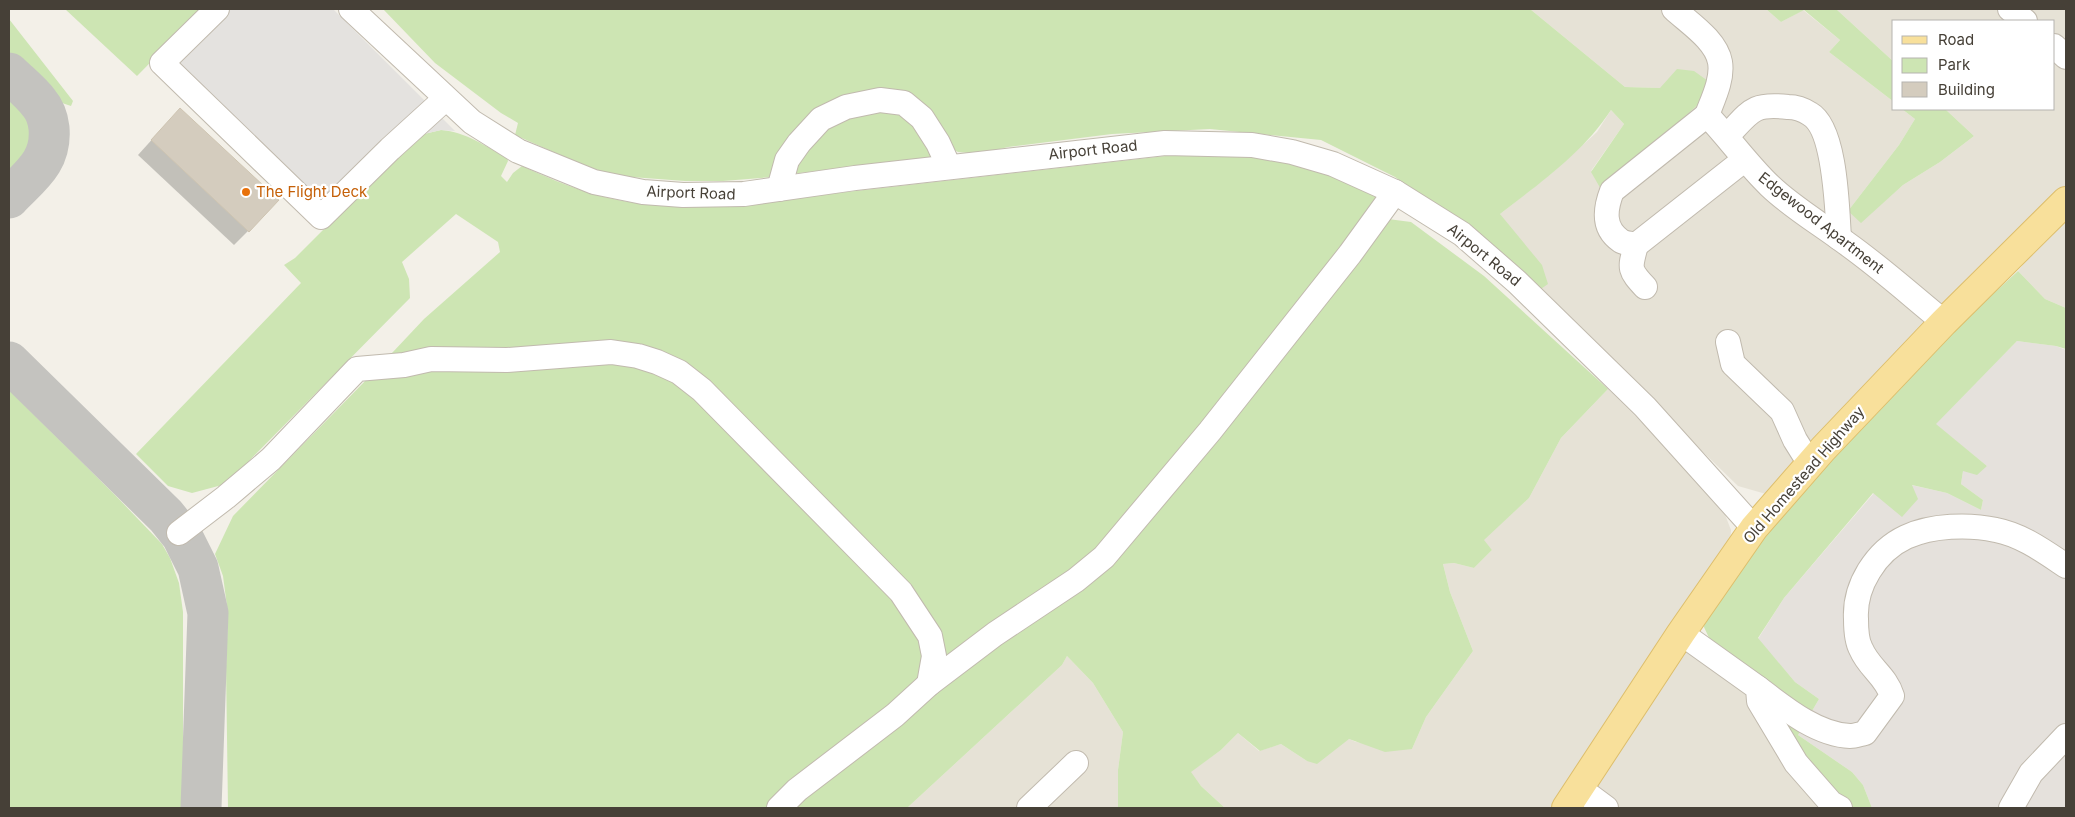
<svg xmlns="http://www.w3.org/2000/svg" width="2075" height="817" font-family="Inter,sans-serif">
<style>
.residential{fill:#e6e2d6}
.industrial{fill:#e5e1dc}
.green{fill:#cde5b3}
.parking{fill:#e4e2df}
.shadow{fill:#0003}
.lines{fill:none;stroke-linecap:round;stroke-linejoin:round}
.taxiway{stroke:#c4c3bf;stroke-width:41}
.building{fill:#d4ccbe;stroke:#cec4b1}
.minor-casing{stroke:#c1baae;stroke-width:26}
.major-casing{stroke:#ddbe6c;stroke-width:30}
.minor{stroke:#fff;stroke-width:24}
.major{stroke:#f8e09b;stroke-width:28}
.food-dot{fill:#e8710a;stroke:#fff;stroke-width:2}
.labels{text-anchor:middle;stroke-width:4.5;stroke-linejoin:round;paint-order:stroke}
.street-label{font-size:15px;fill:#464037;stroke:#fff}
.food-label{font-size:15px;fill:#c56008;stroke:#fff;text-anchor:start}
</style>
<rect width="100%" height="100%" fill="#f3f0e8"/>
<!-- residential -->
<g class="residential">
<polygon points="1530,9 1766,9 1781,22 1803,10 1840,40 1829,52 1894,102 1894,109 1902,109 1915,119 1899,145 1848,211 1861,222 1903,185 1940,162 1974,136 1945,109 2054,109 2054,21 1894,21 1894,62 1836,9 2066,9 2066,308 2045,299 2018,271 2059,221 1766,494 1738,486 1538,291 1500,214 1552,173 1597,132 1611,110 1624,124 1591,171 1670,129 1701,102 1660,88 1625,87"/>
<polygon points="1608,389 1687,467 1722,507 1731,530 1730,545 1554,808 1225,808 1201,786 1190,772 1221,750 1238,733 1259,751 1281,744 1307,761 1349,739 1356,742 1412,749 1426,717 1473,651 1450,592 1443,564 1454,563 1474,568 1492,550 1483,540 1529,498 1561,438"/>
<polygon points="1689,650 1739,683 1832,808 1575,808 1679,653"/>
<polygon points="1067,656 1093,683 1123,732 1118,770 1118,808 907,808 1062,665"/>
</g>
<!-- industrial -->
<polygon class="industrial" points="2017,341 2056,346 2066,350 2066,808 1872,808 1863,785 1852,772 1798,735 1819,699 1795,682 1758,639 1784,598 1874,493 1883,500 1911,485 1947,493 1981,510 1983,500 1961,484 1963,471 1987,466 1935,424"/>
<!-- green -->
<g class="green">
<polygon points="65,9 203,9 137,76"/>
<path d="M 383,9 L 1530,9 L 1625,87 L 1660,88 L 1677,69 L 1694,71 L 1708,81 L 1701,102 L 1602,191 L 1591,172 L 1624,124 L 1611,110 C 1583,153 1540,183 1500,214 L 1542,265 L 1548,284 L 1538,291 L 1444,212 L 1395,177 L 1321,140 L 1210,129 L 1112,134 L 1008,147 L 979,154 L 958,152 L 949,147 L 921,112 L 846,102 L 772,177 L 723,181 L 685,181 L 618,176 L 585,166 L 515,135 L 518,123 L 501,113 L 435,63 Z"/>
<polygon points="1766,9 1836,9 1894,62 1894,102 1829,52 1840,40 1804,10 1781,22"/>
<polygon points="9,19 73,101 71,106 62,103 52,95 50,97 9,56"/>
<path d="M 9,88 L 35,113 L 33,115 C 41,150 32,156 9,180 Z"/>
<path d="M 899,109 L 916,120 L 936,157 L 791,174 C 810,116 847,118 899,109 Z"/>
<polygon points="1902,109 1945,109 1974,136 1940,162 1903,185 1861,223 1848,211 1899,145 1915,119"/>
<path d="M 441,130 C 466,132 485,146 507,158 L 508,161 L 501,176 L 507,182 L 513,173 L 522,166 C 544,176 567,186 590,193 C 636,207 683,208 731,205 L 1174,155 C 1199,155 1225,155 1251,157 C 1294,162 1338,177 1377,194 L 1379,199 L 1113,539 L 937,670 L 934,633 L 669,361 L 393,359 L 392,353 L 424,319 L 500,252 L 498,242 L 456,214 L 402,262 L 409,279 L 410,298 L 243,467 L 222,485 L 192,493 L 168,486 L 136,454 L 301,283 L 284,265 L 295,258 L 362,191 L 424,134 Z"/>
<polygon points="1388,219 1411,222 1484,276 1608,389 1561,438 1529,498 1484,540 1492,550 1474,568 1454,563 1443,564 1450,592 1473,651 1426,717 1412,749 1385,752 1349,739 1317,764 1307,761 1281,744 1260,751 1238,733 1221,750 1191,772 1201,786 1225,808 1118,808 1118,770 1123,732 1093,683 1067,656 1062,665 907,808 785,808 1081,579"/>
<polygon points="2018,271 2045,299 2066,308 2066,349 2056,346 2017,341 1936,424 1987,466 1977,475 1963,471 1961,484 1983,500 1981,510 1947,493 1912,485 1918,499 1902,517 1873,493 1784,598 1758,638 1795,682 1819,699 1808,718 1711,642 1703,625 1789,502 1941,342"/>
<polygon points="595,358 661,368 815,512 925,637 921,681 774,808 228,808 226,666 228,614 223,576 215,554 233,516 371,375"/>
<polygon points="9,390 114,494 162,544 170,558 179,583 183,612 183,808 9,808"/>
<polygon points="1776,713 1801,730 1798,735 1852,772 1863,785 1872,808 1847,808 1829,796"/>
</g>
<!-- parking -->
<polygon class="parking" points="203,9 333,9 455,131 441,130 424,134 362,191 324,230 149,62"/>
<!-- shadow -->
<polygon class="shadow" points="166,124 248,231 234,245 138,155"/>
<g class="lines">
<!-- taxiway -->
<g class="taxiway">
<path d="M 9,73 C 19,83 31,92 39,103 C 45,110 48,119 49,128 C 52,162 30,176 9,198"/>
<polyline points="9,362 166,516 182,536 198,568 208,613 201,808"/>
</g>
</g>
<!-- building -->
<polygon class="building" points="180,108 279,200 249,232 151,140"/>
<g class="lines">
<!-- minor casing -->
<g class="minor-casing">
<g id="minor">
<polyline points="217,9 162,63 321,217 390,149 445,99"/>
<polyline points="351,9 472,122 518,151 594,182 643,192 683,195 744,194 855,178 1165,143 1252,145 1292,152 1333,164 1395,192 1462,234 1517,282 1645,407 1754,528"/>
<path d="M 1674,9 C 1689,23 1716,40 1720,62 C 1723,79 1713,99 1707,115 C 1729,138 1747,164 1770,186 C 1793,208 1821,224 1846,243 C 1880,267 1912,296 1944,322"/>
<polyline points="2010,9 2025,21"/>
<polyline points="2054,46 2066,57"/>
<path d="M 1727,136 C 1751,111 1752,103 1788,107 C 1795,107 1804,110 1810,114 C 1836,129 1837,210 1839,238"/>
<polyline points="779,189 787,160 799,143 821,119 846,107 880,100 904,103 922,118 938,143 949,167"/>
<path d="M 1636,245 C 1632,244 1624,243 1621,241 C 1602,228 1605,209 1612,191 L 1707,115"/>
<polyline points="1636,245 1744,160"/>
<path d="M 1636,245 C 1630,268 1628,269 1645,287"/>
<polyline points="1728,342 1733,364 1782,411 1795,440 1810,464"/>
<polyline points="179,533 226,497 271,459 357,369 404,365 431,359 507,360 611,352 638,356 657,362 679,372 702,390 901,592 930,636 934,656 929,684"/>
<polyline points="1681,633 1758,688 1759,701 1796,763 1831,803 1840,808"/>
<path d="M 1758,688 C 1783,707 1817,735 1850,736 C 1855,736 1860,734 1865,733 L 1892,696 C 1886,676 1869,668 1861,649 C 1857,642 1856,628 1856,619 C 1854,586 1876,551 1906,537 C 1932,525 1969,524 1996,530 C 2022,535 2045,552 2066,566"/>
<polyline points="1579,788 1606,808"/>
<polyline points="779,808 797,790 895,715 929,684 995,634 1076,580 1104,557 1210,431 1350,254 1395,192"/>
<polyline points="1029,808 1076,763"/>
<polyline points="2011,808 2031,773 2066,736"/>
</g>
</g>
<!-- major casing -->
<g class="major-casing">
<polyline id="major" points="1566,808 1681,633 1754,528 1823,449 1944,322 2066,201"/>
</g>
<!-- minor -->
<use href="#minor" class="minor"/>
<!-- major -->
<use href="#major" class="major"/>
</g>
<!-- markers -->
<circle class="food-dot" cx="246" cy="192" r="5"/>
<g class="labels">
<!-- street labels -->
<g class="street-label">
<text transform="translate(1093 150) rotate(-6)" y="5">Airport Road</text>
<text transform="translate(691 193) rotate(2)" y="5">Airport Road</text>
<text transform="translate(1821 223) rotate(38)" y="5">Edgewood Apartment</text>
<text transform="translate(1484 255) rotate(39)" y="5">Airport Road</text>
<text transform="translate(1804 475) rotate(-49)" y="5">Old Homestead Highway</text>
</g>
<!-- food labels -->
<g class="food-label">
<text x="256" y="197">The Flight Deck</text>
</g>
</g>
<!-- border -->
<rect width="2075" height="817" fill="none" stroke="#464037" stroke-width="20"/>
<!-- legend -->
<rect x="1892" y="20" width="162" height="90" fill="#ffffff" stroke="#b5b3af"/>
<rect x="1902" y="36" width="25" height="8" fill="#f8e09b" stroke="#b5b3af"/>
<text x="1938" y="45" font-size="15" fill="#464037">Road</text>
<rect x="1902" y="58" width="25" height="15" fill="#cde5b3" stroke="#b5b3af"/>
<text x="1938" y="70" font-size="15" fill="#464037">Park</text>
<rect x="1902" y="82" width="25" height="15" fill="#d4ccbe" stroke="#b5b3af"/>
<text x="1938" y="95" font-size="15" fill="#464037">Building</text>
</svg>
